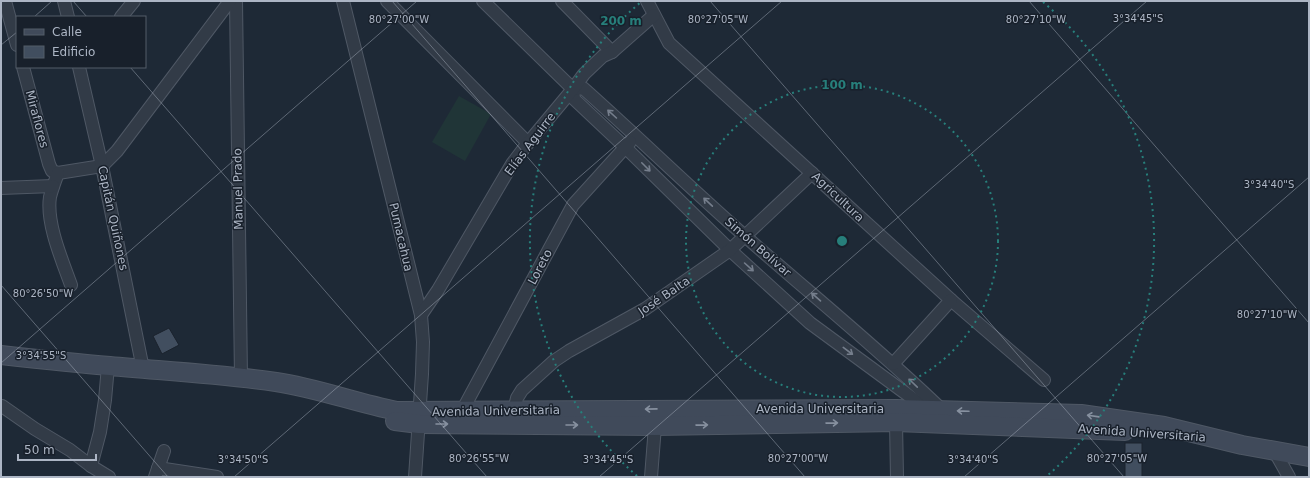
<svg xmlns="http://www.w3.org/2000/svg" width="1310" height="478" font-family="'DejaVu Sans',sans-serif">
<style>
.garden{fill:#203537}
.building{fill:#414e5f;stroke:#1a222d}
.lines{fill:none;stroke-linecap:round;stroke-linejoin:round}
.minor-casing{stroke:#4f5865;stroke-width:14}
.secondary-casing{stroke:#4f5865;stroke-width:20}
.minor{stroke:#323b47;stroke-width:12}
.secondary{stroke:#404a5a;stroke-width:18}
.oneway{stroke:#757e8c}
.oneway2{stroke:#86909f}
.ticks{fill:none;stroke:#acb5c4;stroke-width:1;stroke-opacity:0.45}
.ring{fill:none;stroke:#277f7b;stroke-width:2;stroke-dasharray:2 4}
.labels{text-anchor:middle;stroke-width:3;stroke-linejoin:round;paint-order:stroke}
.street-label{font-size:12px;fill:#acb5c4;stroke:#18202b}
.ticks-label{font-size:10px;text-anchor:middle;fill:#acb5c4;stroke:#18202b;stroke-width:3;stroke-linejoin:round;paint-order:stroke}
.centre{fill:#277f7b;stroke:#18202b;stroke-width:2}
.ring-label{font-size:12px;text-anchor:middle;font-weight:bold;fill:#277f7b;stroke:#18202b;stroke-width:3;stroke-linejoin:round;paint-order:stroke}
</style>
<rect width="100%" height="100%" fill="#1e2936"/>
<!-- garden -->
<polygon class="garden" points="459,96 491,114 465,161 432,142"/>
<!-- building -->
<g class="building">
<polygon points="169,328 179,345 162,354 153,336"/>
<rect x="1125" y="443" width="17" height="34"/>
</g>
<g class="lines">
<!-- minor casing -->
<g class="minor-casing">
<g id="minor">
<polyline points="5,1 17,45"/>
<polyline points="64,1 68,17"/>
<polyline points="236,1 241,378"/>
<polyline points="343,1 421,315 423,342 422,374 415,477"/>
<polyline points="387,1 528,143"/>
<polyline points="483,1 573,89 574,99 625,147 730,250 810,323 927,409"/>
<polyline points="562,1 612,52"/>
<polyline points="647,1 669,43 951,300 1044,380"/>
<polyline points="121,17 134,1"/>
<polyline points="23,67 49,164 52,171 58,173 102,166 117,151 230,1"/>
<polyline points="79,67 102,166 143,369"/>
<path d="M 573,89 L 583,88 C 638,137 691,189 746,237 C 812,295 879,349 942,410"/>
<path d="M 58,173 C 55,181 52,189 50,197 C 46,223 62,260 71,285"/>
<polyline points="1,188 53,186"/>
<polyline points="421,315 438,290 512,164 528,143 573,89 584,74 603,56 612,52 654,15"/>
<polyline points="893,364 951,300"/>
<polyline points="2,406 35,429 70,450 91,466 109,477"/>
<polyline points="462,411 573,205 630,142"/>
<polyline points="514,411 517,398 522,390 554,361 569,351 645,309 730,250 812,173"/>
<polyline points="896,422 897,477"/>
<polyline points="1275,452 1289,477"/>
<polyline points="91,466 100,432 105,400 108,366"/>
<polyline points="158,468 217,477"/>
<polyline points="155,477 164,451"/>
<polyline points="651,477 655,426"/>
</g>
</g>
<!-- secondary casing -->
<g class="secondary-casing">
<g id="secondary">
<path d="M 1,355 C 37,359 73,363 110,366 C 165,371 221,374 276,382 C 317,388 356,403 397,411 L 896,409 L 1081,414 L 1164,426 L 1242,445 L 1309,457"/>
<polyline points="395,421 419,424 655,426 896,422 1125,431"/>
</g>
</g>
<!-- minor -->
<use href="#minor" class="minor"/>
<!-- secondary -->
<use href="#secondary" class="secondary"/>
</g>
<!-- one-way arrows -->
<defs><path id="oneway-shaft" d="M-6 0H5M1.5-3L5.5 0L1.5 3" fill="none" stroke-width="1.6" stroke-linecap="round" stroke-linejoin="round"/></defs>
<g class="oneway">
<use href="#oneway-shaft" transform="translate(612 114) rotate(-138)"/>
<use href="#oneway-shaft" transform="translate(646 167) rotate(45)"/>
<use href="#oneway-shaft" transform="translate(708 202) rotate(-137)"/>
<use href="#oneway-shaft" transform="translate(749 267) rotate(42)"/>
<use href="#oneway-shaft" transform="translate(816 297) rotate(-139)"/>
<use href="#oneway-shaft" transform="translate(848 351) rotate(37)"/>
<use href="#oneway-shaft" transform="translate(913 383) rotate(-136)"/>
</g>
<g class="oneway2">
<use href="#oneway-shaft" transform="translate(651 409) rotate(179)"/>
<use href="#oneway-shaft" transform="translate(963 411) rotate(-178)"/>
<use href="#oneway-shaft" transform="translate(1093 416) rotate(-172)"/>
<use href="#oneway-shaft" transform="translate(832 423) rotate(-1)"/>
<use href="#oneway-shaft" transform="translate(442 424)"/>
<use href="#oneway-shaft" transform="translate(572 425)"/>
<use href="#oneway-shaft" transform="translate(702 425) rotate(-1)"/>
</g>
<!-- ticks -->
<path class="ticks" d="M 73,1 L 87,17M 392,1 L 805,477M 710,1 L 1124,477M 1029,1 L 1309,323M 34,17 L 52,1M 1,45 L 17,32M 130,67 L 487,477M 1,285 L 168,477M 1,363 L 417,1M 234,477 L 782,1M 599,477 L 1147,1M 964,477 L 1309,177"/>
<!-- distance rings -->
<g class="ring">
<circle cx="842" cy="241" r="156"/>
<path d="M637 476A312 312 0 0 1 641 2M1043 2A312 312 0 0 1 1047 476"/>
</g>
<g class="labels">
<!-- street labels -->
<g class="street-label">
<text transform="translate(37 119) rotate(75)" y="4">Miraflores</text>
<text transform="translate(530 144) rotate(-53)" y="4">Elías Aguirre</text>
<text transform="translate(238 189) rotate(-91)" y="4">Manuel Prado</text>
<text transform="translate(838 197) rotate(43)" y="4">Agricultura</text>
<text transform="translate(113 218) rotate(78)" y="4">Capitán Quiñones</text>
<text transform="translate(401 237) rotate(77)" y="4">Pumacahua</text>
<text transform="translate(758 247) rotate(41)" y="4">Simón Bolívar</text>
<text transform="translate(540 267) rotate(-62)" y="4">Loreto</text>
<text transform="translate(664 296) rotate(-34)" y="4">José Balta</text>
<text x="820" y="413">Avenida Universitaria</text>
<text transform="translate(496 411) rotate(-1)" y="4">Avenida Universitaria</text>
<text transform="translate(1142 433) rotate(4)" y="4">Avenida Universitaria</text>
</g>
</g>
<g class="ticks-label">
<text x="1138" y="22">3°34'45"S</text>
<text x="399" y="23">80°27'00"W</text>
<text x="718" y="23">80°27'05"W</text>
<text x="1036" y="23">80°27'10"W</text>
<text x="1269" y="188">3°34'40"S</text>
<text x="43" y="297">80°26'50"W</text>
<text x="1267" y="318">80°27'10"W</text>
<text x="41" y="359">3°34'55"S</text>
<text x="479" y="462">80°26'55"W</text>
<text x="798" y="462">80°27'00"W</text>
<text x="1117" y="462">80°27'05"W</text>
<text x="243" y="463">3°34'50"S</text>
<text x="608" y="463">3°34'45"S</text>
<text x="973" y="463">3°34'40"S</text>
</g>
<circle cx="842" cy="241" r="6" class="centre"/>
<g class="ring-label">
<text x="621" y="25">200 m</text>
<text x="842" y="89">100 m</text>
</g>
<!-- border -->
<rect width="1310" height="478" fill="none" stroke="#acb5c4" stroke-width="4"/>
<!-- legend -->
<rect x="16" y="16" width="130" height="52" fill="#18202b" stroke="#535c68"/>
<rect x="24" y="29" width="20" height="6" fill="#404a5a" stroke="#535c68"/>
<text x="52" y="36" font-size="12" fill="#acb5c4">Calle</text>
<rect x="24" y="46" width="20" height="12" fill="#414e5f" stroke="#535c68"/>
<text x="52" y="56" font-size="12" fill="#acb5c4">Edificio</text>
<!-- scale -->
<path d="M18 454v6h78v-6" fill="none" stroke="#acb5c4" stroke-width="2"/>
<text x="24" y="454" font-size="12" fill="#acb5c4" stroke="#18202b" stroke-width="3" paint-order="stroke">50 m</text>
</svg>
